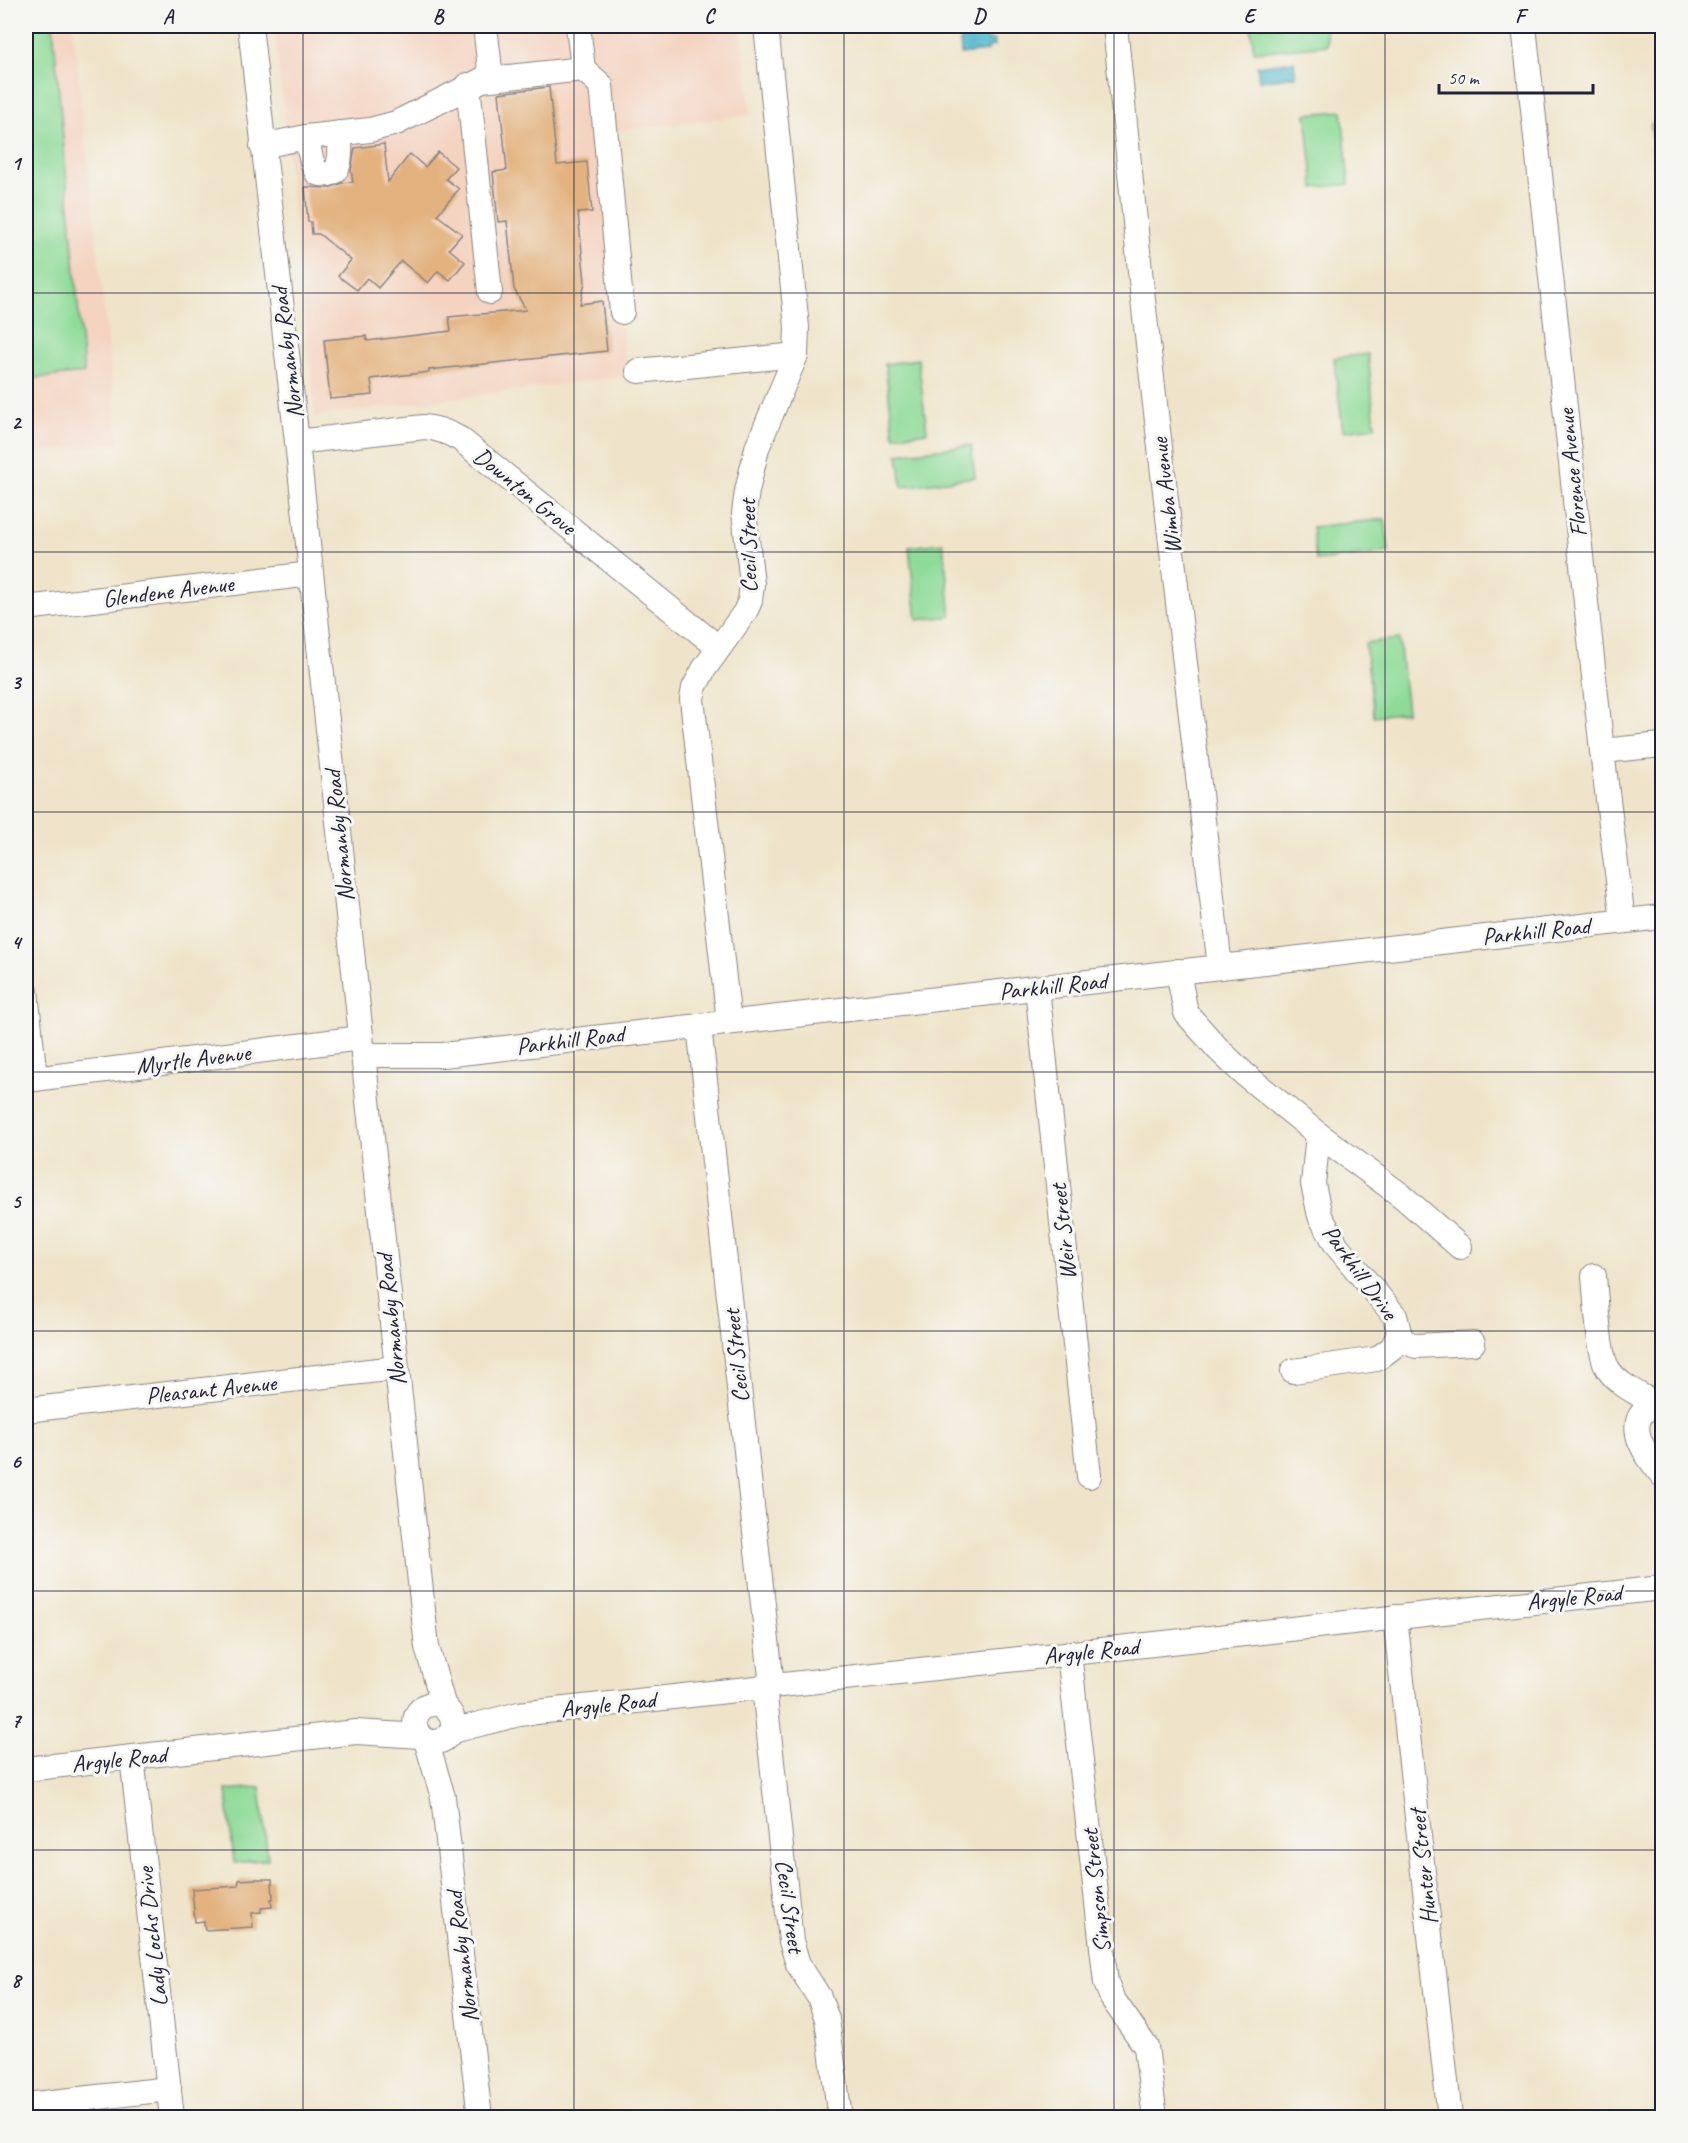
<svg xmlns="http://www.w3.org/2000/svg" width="1688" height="2143" font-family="Caveat,sans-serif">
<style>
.built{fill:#f4d3c0}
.green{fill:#8edb98;stroke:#587e6a;stroke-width:1.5}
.water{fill:#50b8cd;stroke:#396d84;stroke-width:1.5}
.building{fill:#e3b27f}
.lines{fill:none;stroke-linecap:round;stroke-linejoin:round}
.minor-casing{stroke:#888382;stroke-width:26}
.minor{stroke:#fff;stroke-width:24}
.grid{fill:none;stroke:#22223b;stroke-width:1.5;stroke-opacity:0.55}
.labels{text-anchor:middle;stroke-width:6;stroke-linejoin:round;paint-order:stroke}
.street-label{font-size:24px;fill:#22223b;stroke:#f6f6f2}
.neatline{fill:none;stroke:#22223b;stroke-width:2}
.grid-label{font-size:20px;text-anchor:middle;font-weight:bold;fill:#22223b}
</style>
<rect width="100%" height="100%" fill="#f6f6f2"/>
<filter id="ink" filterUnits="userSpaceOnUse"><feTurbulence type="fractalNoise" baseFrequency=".0167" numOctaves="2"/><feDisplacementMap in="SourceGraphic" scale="12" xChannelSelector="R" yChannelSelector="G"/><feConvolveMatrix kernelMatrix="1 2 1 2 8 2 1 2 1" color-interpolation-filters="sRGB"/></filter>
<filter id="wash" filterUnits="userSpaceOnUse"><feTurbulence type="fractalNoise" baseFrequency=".008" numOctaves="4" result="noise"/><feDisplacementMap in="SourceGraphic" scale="24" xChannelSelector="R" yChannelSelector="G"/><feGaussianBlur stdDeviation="1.35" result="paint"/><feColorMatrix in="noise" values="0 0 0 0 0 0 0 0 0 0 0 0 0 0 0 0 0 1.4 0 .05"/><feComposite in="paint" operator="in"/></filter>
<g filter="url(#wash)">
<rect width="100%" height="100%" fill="#efe4c9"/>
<!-- built -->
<g class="built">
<polygon points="26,26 73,26 119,443 26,453"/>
<polygon points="274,26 741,26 751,115 610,131 621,317 627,376 315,416"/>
</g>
<!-- green -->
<g class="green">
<polygon points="26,26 53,26 84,373 26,379"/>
<polygon points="1251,26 1325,26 1327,45 1254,52"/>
<polygon points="1342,111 1349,184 1314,188 1306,114"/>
<polygon points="1662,123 1662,197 1658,198 1651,124"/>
<polygon points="1368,354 1375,427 1343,431 1334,358"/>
<polygon points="918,359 927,432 894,436 885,364"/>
<polygon points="971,445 975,477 902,487 898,454"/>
<polygon points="1385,519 1389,552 1316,561 1312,527"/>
<polygon points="943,543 951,616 917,620 909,547"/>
<polygon points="1399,639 1407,712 1374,716 1365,643"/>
<polygon points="260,1787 268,1859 234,1863 226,1790"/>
</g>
<!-- water -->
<g class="water">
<polygon points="987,37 988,41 994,40 995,46 988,47 988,51 961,54 960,40"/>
<polygon points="1294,61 1296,76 1259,81 1257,66"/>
</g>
<g id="blocks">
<!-- building -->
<g class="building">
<polygon points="549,87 557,165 587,162 592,212 578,213 585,282 580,304 602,301 607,351 429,370 429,372 371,379 373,395 330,399 324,340 366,336 367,341 451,331 449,317 526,310 514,289 507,221 498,222 493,172 507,170 499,93"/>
<polygon points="384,144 388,182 410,154 425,167 438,152 456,167 446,179 459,189 437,215 462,234 449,249 465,262 450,280 438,271 428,283 401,261 378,288 367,278 357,290 338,276 351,260 319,234 312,234 311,222 308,222 305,187 329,188 342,183 353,182 351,170 355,148"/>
<polygon points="256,1879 272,1879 273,1899 271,1899 272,1907 261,1908 261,1912 252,1913 253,1927 205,1930 204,1921 195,1922 192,1889 238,1886 239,1880"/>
</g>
</g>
</g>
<g filter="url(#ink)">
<use href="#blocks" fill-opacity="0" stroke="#888382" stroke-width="1.5"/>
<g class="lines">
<!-- minor casing -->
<g class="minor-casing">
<g id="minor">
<polyline points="250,26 297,442 427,1647 444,1707"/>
<polyline points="485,26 491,78"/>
<polyline points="578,26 583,69 601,85 622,312"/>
<polyline points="1115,26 1143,300 1220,967"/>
<polyline points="1524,26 1602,751 1623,921"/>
<polyline points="468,85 490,292"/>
<path d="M 306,137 L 312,162 L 317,173 C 345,182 340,149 340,133"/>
<polyline points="262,146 306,137 370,130 396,123 482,80 583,69"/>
<polyline points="638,371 796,355"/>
<path d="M 297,442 L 424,427 C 438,428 448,432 460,439 L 719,648"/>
<polyline points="26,608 311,574"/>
<polyline points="1602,751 1662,745"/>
<polyline points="1178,971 1186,1013 1218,1049 1243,1073 1318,1134 1402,1196 1460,1247"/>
<polyline points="1037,988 1089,1476"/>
<polyline points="26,991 35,1079"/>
<polyline points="729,1022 692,699 694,688 704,669 745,612 750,601 752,584 744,513 747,491 757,448 796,355 797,327 766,26"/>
<polyline points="699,1026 772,1686"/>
<polyline points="363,1055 443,1055 1662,917"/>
<polyline points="26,1080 361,1038"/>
<path d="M 1594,1276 C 1596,1297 1598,1354 1608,1369 C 1618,1385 1639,1394 1654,1403"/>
<polyline points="1398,1339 1416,1346 1473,1343"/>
<polyline points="1293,1371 1377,1359 1393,1347 1399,1332 1395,1316 1337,1246 1320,1216 1313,1184 1318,1134"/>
<path d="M 1662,1400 C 1618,1417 1642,1450 1662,1475"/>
<polyline points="26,1410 396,1368"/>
<polyline points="1395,1617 1450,2118"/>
<polyline points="1069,1653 1106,1983 1112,1998 1146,2047 1155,2118"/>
<polyline points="764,1687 791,1941 798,1964 819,1997 827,2019 840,2118"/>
<circle cx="434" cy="1723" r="19"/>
<polyline points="452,1731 519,1714 1662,1588"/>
<polyline points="426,1740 443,1797 480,2118"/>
<polyline points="132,1757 172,2118"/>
<polyline points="26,1769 356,1732 421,1736"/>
<polyline points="26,2105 169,2089"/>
</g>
</g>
<!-- minor -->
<use href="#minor" class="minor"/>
</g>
</g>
<!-- grid -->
<path class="grid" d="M 303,26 L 303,2118M 574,26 L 574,2118M 844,26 L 844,2118M 1114,26 L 1114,2118M 1385,26 L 1385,2118M 26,293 L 1662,293M 26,552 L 1662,552M 26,812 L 1662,812M 26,1072 L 1662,1072M 26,1331 L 1662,1331M 26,1591 L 1662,1591M 26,1850 L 1662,1850"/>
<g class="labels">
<!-- street labels -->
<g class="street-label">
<text transform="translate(287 353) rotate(-97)" y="8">Normanby Road</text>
<text transform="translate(1572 473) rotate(-96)" y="8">Florence Avenue</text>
<text transform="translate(525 491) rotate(39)" y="8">Downton Grove</text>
<text transform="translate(1166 496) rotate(-97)" y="8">Wimba Avenue</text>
<text transform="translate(748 546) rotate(-91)" y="8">Cecil Street</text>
<text transform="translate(168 591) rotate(-7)" y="8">Glendene Avenue</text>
<text transform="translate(339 836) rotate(-96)" y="8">Normanby Road</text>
<text transform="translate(1536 931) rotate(-6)" y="8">Parkhill Road</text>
<text transform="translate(1053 986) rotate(-6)" y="8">Parkhill Road</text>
<text transform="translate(570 1040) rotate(-7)" y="8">Parkhill Road</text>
<text transform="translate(193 1059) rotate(-7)" y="8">Myrtle Avenue</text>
<text transform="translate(1063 1232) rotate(-96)" y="8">Weir Street</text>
<text transform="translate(1360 1272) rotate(54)" y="8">Parkhill Drive</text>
<text transform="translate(391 1320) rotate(-96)" y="8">Normanby Road</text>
<text transform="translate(736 1356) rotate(-96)" y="8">Cecil Street</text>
<text transform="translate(211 1389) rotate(-6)" y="8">Pleasant Avenue</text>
<text transform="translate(1574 1597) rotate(-6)" y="8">Argyle Road</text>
<text transform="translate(1091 1651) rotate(-6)" y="8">Argyle Road</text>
<text transform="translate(608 1704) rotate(-6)" y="8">Argyle Road</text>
<text transform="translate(119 1759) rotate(-6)" y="8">Argyle Road</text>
<text transform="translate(1423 1867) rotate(-96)" y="8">Hunter Street</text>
<text transform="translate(1096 1891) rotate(-96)" y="8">Simpson Street</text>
<text transform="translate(790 1906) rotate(82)" y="8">Cecil Street</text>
<text transform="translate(152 1937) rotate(-96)" y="8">Lady Lochs Drive</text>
<text transform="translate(462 1957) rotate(-97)" y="8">Normanby Road</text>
</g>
</g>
<!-- margin -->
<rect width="1688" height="2143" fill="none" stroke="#f6f6f2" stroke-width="66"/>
<!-- scale -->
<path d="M1439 84v9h154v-9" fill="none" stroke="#22223b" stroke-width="3"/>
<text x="1448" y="84" font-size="18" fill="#22223b" stroke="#f6f6f2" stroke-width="4.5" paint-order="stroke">50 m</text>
<rect x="33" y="33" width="1622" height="2077" class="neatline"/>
<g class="grid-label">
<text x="168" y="23">A</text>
<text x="438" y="23">B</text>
<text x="709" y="23">C</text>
<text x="979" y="23">D</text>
<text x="1249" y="23">E</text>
<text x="1520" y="23">F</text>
<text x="16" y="170">1</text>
<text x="16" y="429">2</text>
<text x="16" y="689">3</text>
<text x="16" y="949">4</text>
<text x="16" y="1208">5</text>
<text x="16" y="1468">6</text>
<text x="16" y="1727">7</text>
<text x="16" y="1987">8</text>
</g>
</svg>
